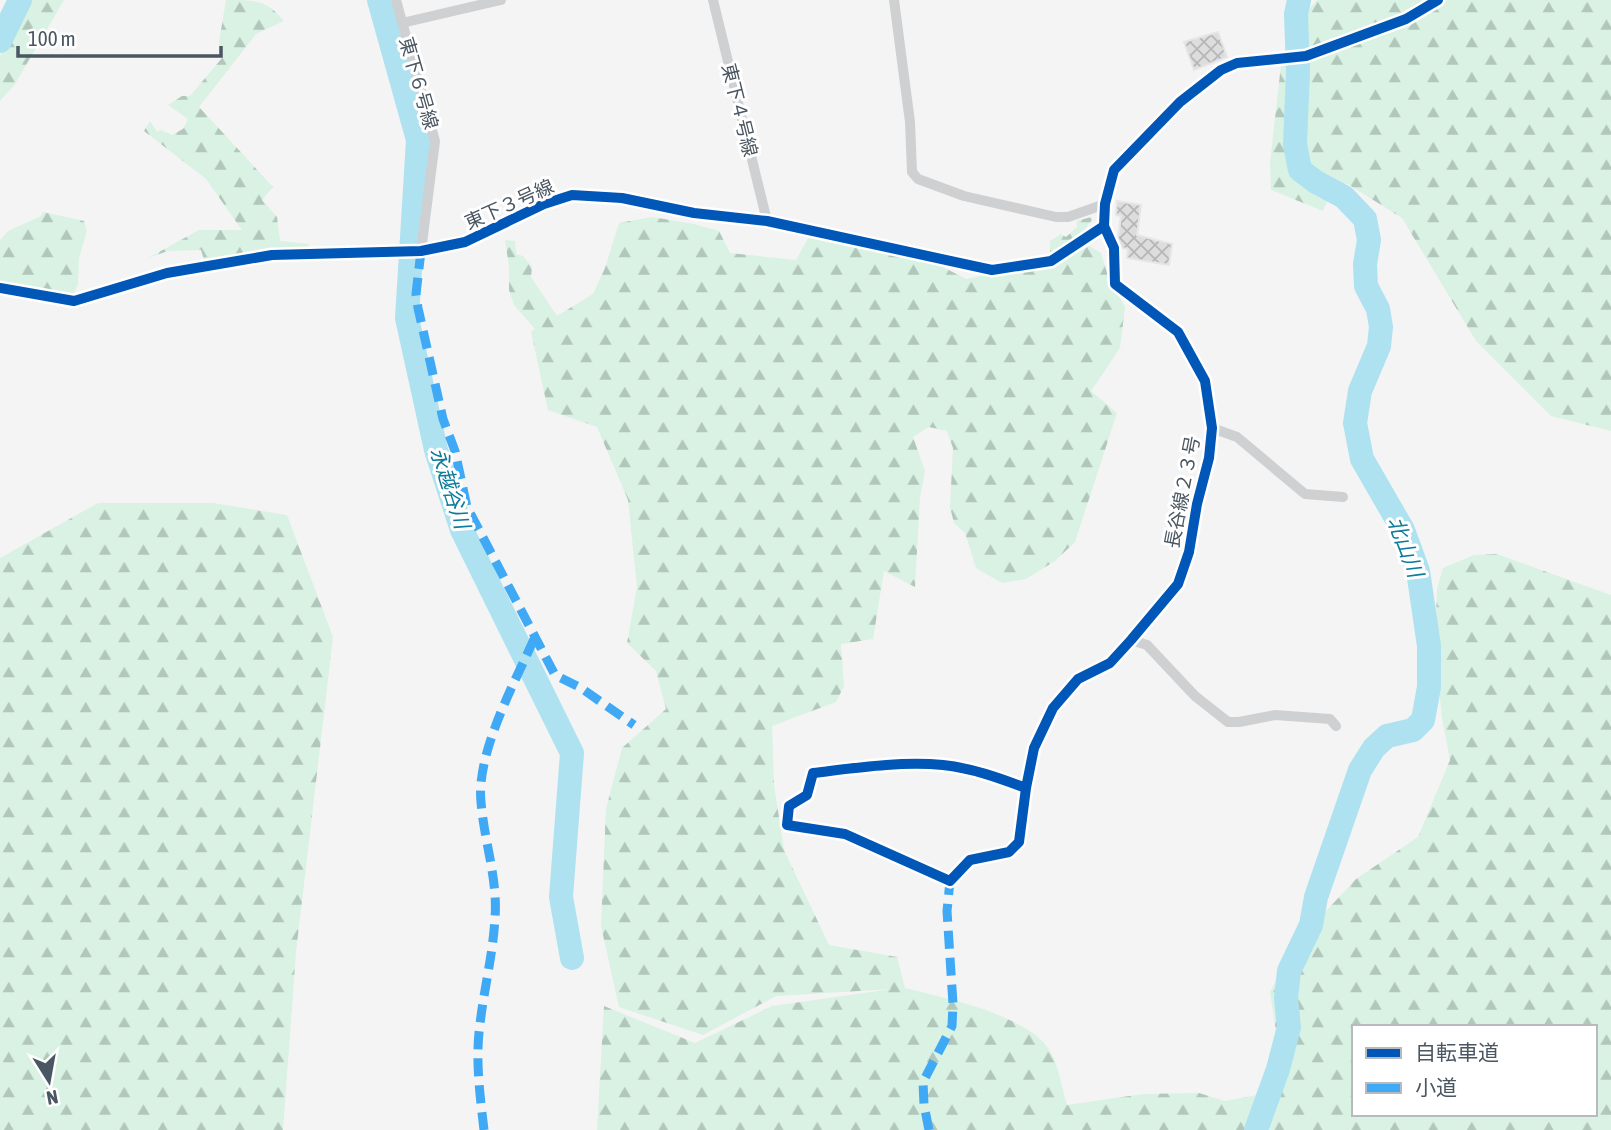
<svg xmlns="http://www.w3.org/2000/svg" width="1611" height="1130" font-family="'Asap Condensed','Noto Sans JP',sans-serif">
<style>
.forest{fill:url(#forest-firs);fill-rule:evenodd}
.lines{fill:none;stroke-linecap:round;stroke-linejoin:round}
.river{stroke:#aee2f0;stroke-width:24}
.building{fill:url(#building-cross-hatch);stroke:#e5e6e7;stroke-width:2}
.street{stroke:#ced0d2;stroke-width:10}
.quiet{stroke:#3fa9f5;stroke-width:9;stroke-dasharray:18 9;stroke-linecap:butt}
.cycleway-casing{stroke:#fff;stroke-width:15}
.cycleway{stroke:#0057b8;stroke-width:10}
.labels{text-anchor:middle;stroke-width:6;stroke-linejoin:round;paint-order:stroke}
.street-label{font-size:19px;fill:#4a5661;stroke:#fff}
.water-label{font-size:21px;font-style:italic;fill:#0c7c9b;stroke:#fff}
</style>
<defs>
<pattern id="forest-firs" width="22" height="20" patternUnits="userSpaceOnUse" patternTransform="scale(1.75)"><rect width="22" height="20" fill="#d9f2e3"/><path d="M5 1l3.5 6h-7zM16 11l3.5 6h-7z" fill="#b2c7bb"/></pattern>
<pattern id="building-cross-hatch" width="8" height="8" patternUnits="userSpaceOnUse" patternTransform="scale(1.75)"><rect width="8" height="8" fill="#ddddde"/><path d="M0 0l8 8M0 8l8-8" fill="none" stroke="#b5b6b7"/></pattern>
</defs>
<rect width="100%" height="100%" fill="#f4f4f4"/>
<!-- forest -->
<g class="forest">
<polygon points="33,0 64,0 15,84 0,101 0,55 5,50"/>
<path d="M 226,0 C 256,0 267,0 284,21 L 256,34 L 199,107 L 273,187 L 262,200 L 277,217 L 280,241 L 309,244 L 308,249 L 204,260 L 201,250 L 168,251 L 148,258 L 199,230 L 242,230 L 206,179 L 144,131 L 150,121 L 157,132 L 161,130 L 172,135 L 183,129 L 188,119 L 168,105 L 182,96 L 190,96 L 222,58 L 219,42 Z"/>
<path d="M 1317,0 L 1611,0 L 1611,431 L 1551,416 L 1476,341 L 1402,218 L 1346,183 L 1327,202 L 1323,211 L 1271,190 L 1270,163 L 1281,65 L 1289,64 C 1283,35 1299,20 1317,0 Z"/>
<polygon points="43,212 84,221 87,231 79,258 78,285 73,294 69,296 0,284 0,240 8,231 41,216"/>
<path d="M 652,217 L 694,224 L 719,231 L 730,253 L 796,260 L 808,238 L 939,265 L 966,279 L 1066,259 L 1089,246 L 1101,253 L 1108,276 L 1125,307 L 1120,348 L 1091,391 L 1117,413 L 1075,542 L 1055,561 L 1026,579 L 1002,583 L 976,568 L 965,533 L 954,523 L 950,507 L 953,448 L 947,431 L 929,427 L 913,437 L 925,471 L 920,497 L 915,587 L 884,571 L 873,639 L 841,644 L 844,686 L 836,702 L 772,726 L 774,785 L 784,850 L 829,945 L 897,957 L 905,988 C 942,997 1033,1016 1051,1053 C 1059,1068 1062,1088 1067,1105 L 1143,1094 L 1199,1093 L 1225,1101 L 1263,1094 L 1283,1077 L 1270,992 L 1295,944 L 1356,879 L 1418,837 L 1450,760 L 1442,718 L 1435,649 L 1437,589 L 1443,568 L 1474,555 L 1497,554 L 1611,595 L 1611,1130 L 597,1130 L 604,1006 L 695,1043 L 772,1006 L 892,989 L 776,996 L 703,1035 L 619,1007 L 601,926 L 606,809 L 622,748 L 666,709 L 656,671 L 627,643 L 637,587 L 628,500 L 597,427 L 548,410 L 531,332 L 535,329 L 514,305 L 509,290 L 509,266 L 505,240 L 515,241 L 516,254 L 523,256 L 532,267 L 531,277 L 557,316 L 593,294 L 605,268 L 619,223 ZM 1354,1027 L 1595,1027 L 1595,1114 L 1354,1114 Z"/>
<path d="M 1091,217 L 1092,220 C 1082,233 1067,252 1050,252 L 1050,241 L 1061,234 L 1066,237 L 1077,227 L 1077,221 Z"/>
<polygon points="98,503 213,503 287,515 333,637 296,952 283,1130 0,1130 0,558"/>
</g>
<g class="lines">
<!-- river -->
<g class="river">
<polyline points="379,0 418,140 407,318 436,450 462,530 572,753 561,897 572,958"/>
<polyline points="0,41 20,0"/>
<polyline points="1256,1130 1278,1069 1289,1027 1286,998 1289,971 1311,925 1316,897 1360,770 1374,748 1387,736 1413,730 1423,720 1429,687 1429,646 1418,571 1403,530 1362,459 1355,423 1360,391 1379,346 1381,327 1378,309 1366,286 1365,264 1369,240 1365,219 1344,197 1316,182 1300,170 1295,144 1298,71 1296,14 1299,0"/>
</g>
</g>
<!-- building -->
<g class="building">
<polygon points="1218,32 1227,57 1194,70 1184,42"/>
<polygon points="1117,201 1141,205 1137,235 1172,244 1169,265 1127,258 1128,249 1122,248 1118,238 1121,216 1116,215"/>
</g>
<g class="lines">
<!-- street -->
<g class="street">
<polyline points="396,0 435,141 421,251"/>
<polyline points="713,0 767,221"/>
<polyline points="894,0 910,122 912,172 918,179 964,196 1056,217 1068,217 1105,204"/>
<polyline points="402,23 501,0"/>
<polyline points="0,288 74,301 167,273 272,255 421,251 465,242 544,204 572,195 622,198 694,213 767,221 992,270 1051,261 1104,226"/>
<polyline points="1212,428 1237,437 1305,494 1343,497"/>
<polyline points="1131,640 1147,645 1195,696 1228,722 1239,722 1275,715 1330,719 1336,726"/>
<path d="M 1026,788 C 999,778 972,768 943,765 C 900,761 855,768 813,773 L 807,795 L 789,806 L 787,825 L 845,834 L 950,881 L 970,860 L 1009,852 L 1019,842 L 1026,788 L 1034,748 L 1053,708 L 1078,679 L 1110,663 L 1131,640 L 1178,584 L 1189,552 L 1197,504 L 1209,458 L 1212,428 L 1205,381 L 1178,332 L 1115,284 L 1114,248 L 1104,226 L 1105,204 L 1114,170 L 1180,102 L 1221,70 L 1237,63 L 1306,56 L 1406,19 L 1438,0"/>
</g>
<!-- quiet -->
<g class="quiet">
<polyline points="421,251 416,294 418,308 443,419 455,451 467,507 555,675 581,688 634,725"/>
<path d="M 484,1130 C 480,1095 475,1059 480,1024 C 484,989 493,954 495,918 C 498,879 484,841 481,802 C 476,753 515,682 535,637"/>
<polyline points="929,1130 924,1105 923,1082 952,1026 953,1004 947,911 950,881"/>
</g>
<!-- cycleway casing -->
<g class="cycleway-casing">
<g id="cycleway">
<polyline points="0,288 74,301 167,273 272,255 421,251 465,242 544,204 572,195 622,198 694,213 767,221 992,270 1051,261 1104,226"/>
<path d="M 1026,788 C 999,778 972,768 943,765 C 900,761 855,768 813,773 L 807,795 L 789,806 L 787,825 L 845,834 L 950,881 L 970,860 L 1009,852 L 1019,842 L 1026,788 L 1034,748 L 1053,708 L 1078,679 L 1110,663 L 1131,640 L 1178,584 L 1189,552 L 1197,504 L 1209,458 L 1212,428 L 1205,381 L 1178,332 L 1115,284 L 1114,248 L 1104,226 L 1105,204 L 1114,170 L 1180,102 L 1221,70 L 1237,63 L 1306,56 L 1406,19 L 1438,0"/>
</g>
</g>
<!-- cycleway -->
<use href="#cycleway" class="cycleway"/>
</g>
<g class="labels">
<!-- street labels -->
<g class="street-label">
<text transform="translate(419 83) rotate(74)" y="7">東下６号線</text>
<text transform="translate(740 110) rotate(76)" y="7">東下４号線</text>
<text transform="translate(509 204) rotate(-24)" y="7">東下３号線</text>
<text transform="translate(1182 492) rotate(-79)" y="7">長谷線２３号</text>
</g>
<!-- water labels -->
<g class="water-label">
<text transform="translate(450 488) rotate(72)" y="7">永越谷川</text>
<text transform="translate(1405 547) rotate(69)" y="7">北山川</text>
</g>
</g>
<!-- legend -->
<rect x="1352" y="1025" width="245" height="91" fill="#ffffff" stroke="#b7bbc0" stroke-width="2"/>
<rect x="1366" y="1048" width="35" height="10" fill="#0057b8" stroke="#b7bbc0" stroke-width="2"/>
<text x="1415" y="1060" font-size="21" fill="#4a5661">自転車道</text>
<rect x="1366" y="1083" width="35" height="10" fill="#3fa9f5" stroke="#b7bbc0" stroke-width="2"/>
<text x="1415" y="1095" font-size="21" fill="#4a5661">小道</text>
<!-- north arrow -->
<g transform="translate(49 1081) rotate(169)" stroke="#ffffff" stroke-width="5" paint-order="stroke">
<path d="M0-5L12 26L0 18L-12 26Z" fill="#4a5661"/>
<text y="-10" font-size="19" font-weight="bold" text-anchor="middle" fill="#4a5661">N</text>
</g>
<!-- scale -->
<path d="M18 46v10h203v-10" fill="none" stroke="#4a5661" stroke-width="3.5"/>
<text x="28" y="46" font-size="21" fill="#4a5661" stroke="#ffffff" stroke-width="5" paint-order="stroke">100 m</text>
</svg>
